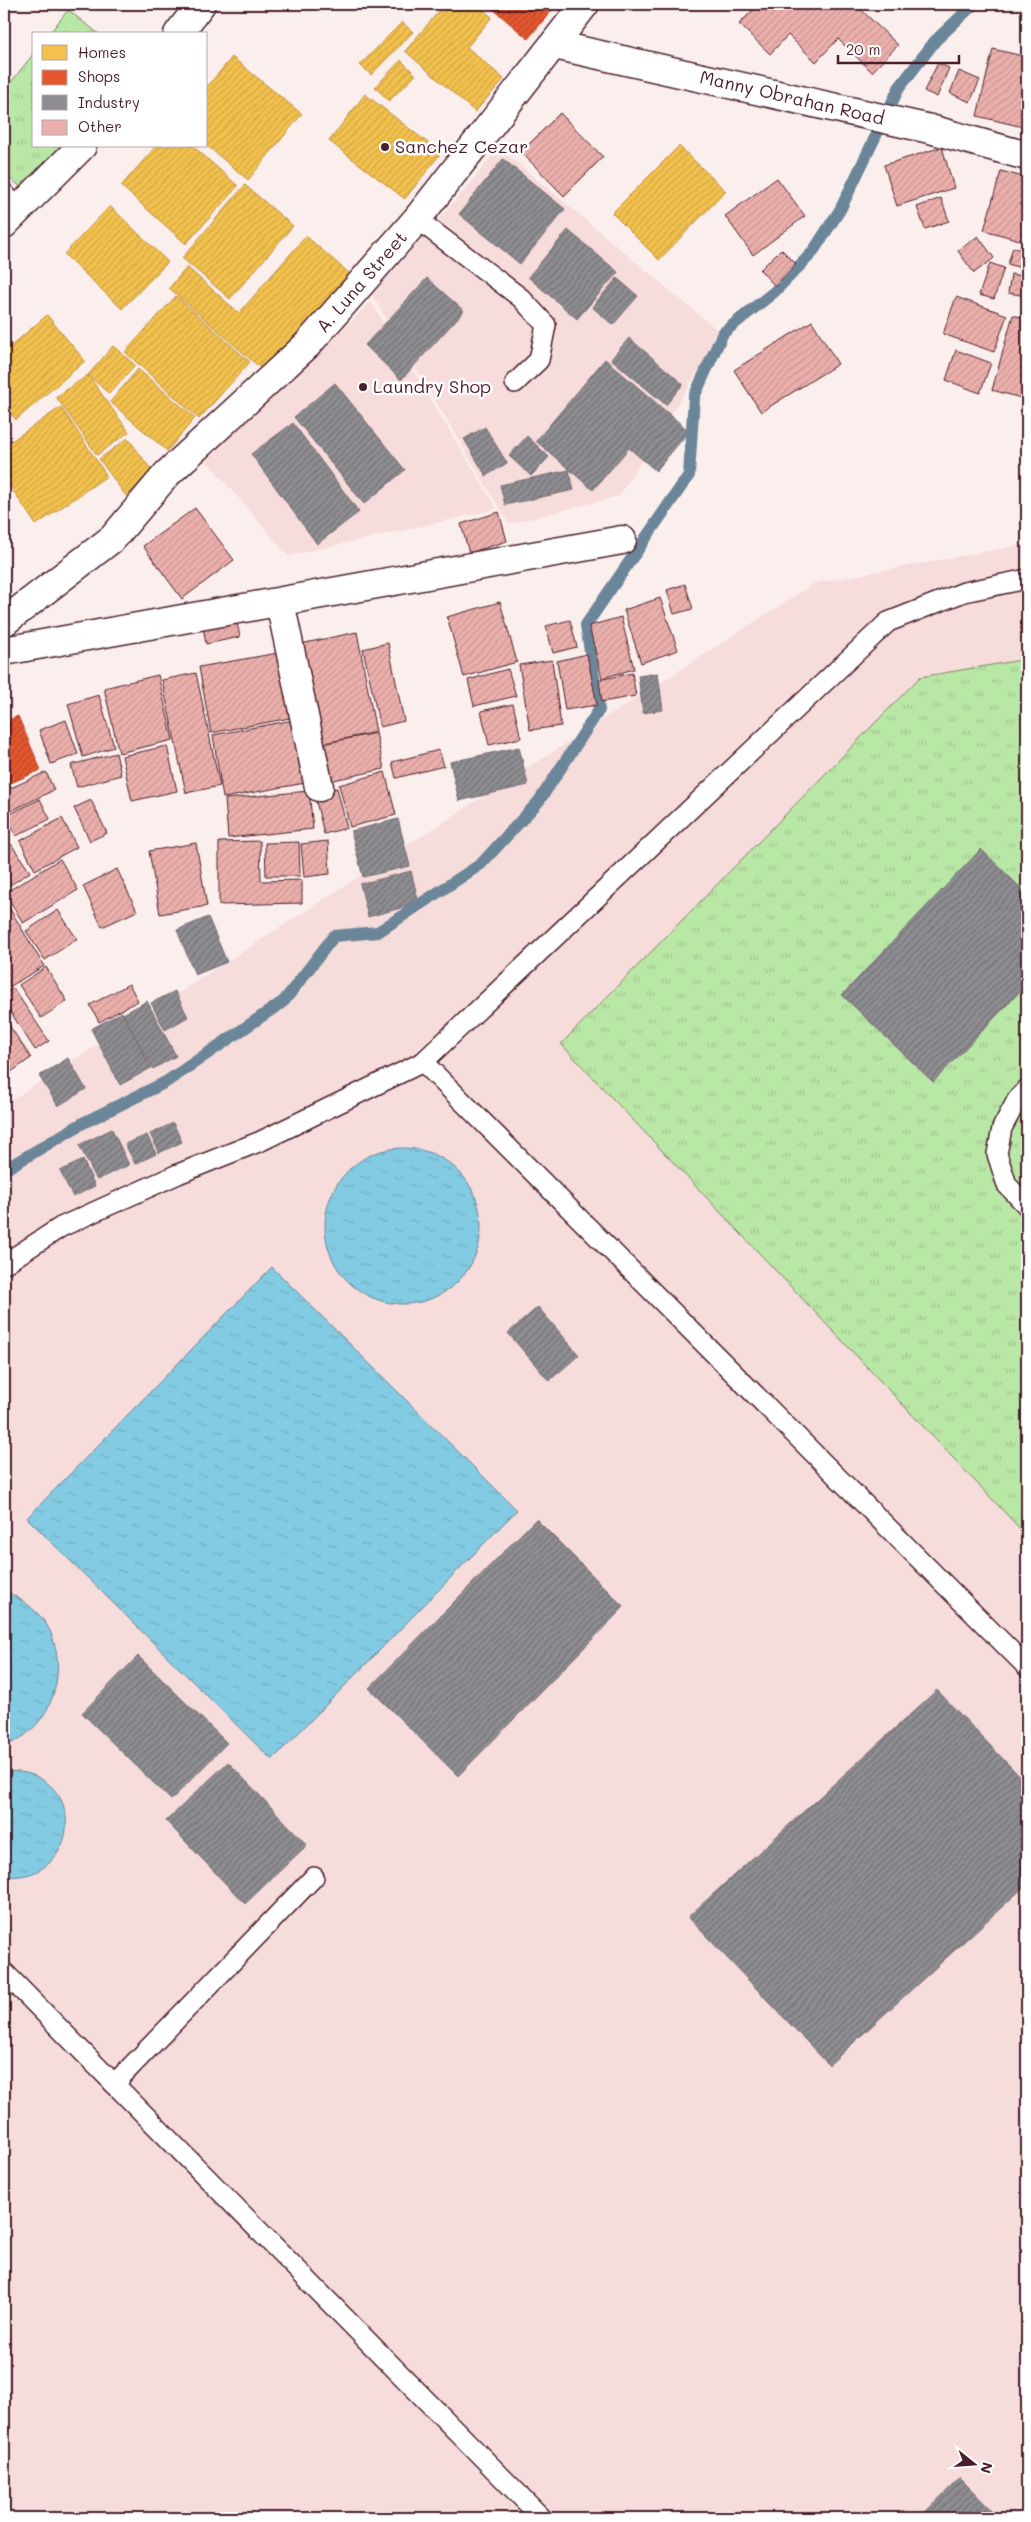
<svg xmlns="http://www.w3.org/2000/svg" width="1031" height="2522" font-family="Mali,sans-serif">
<style>
.built{fill:#f6dcda}
.grass{fill:url(#grass-tufts);stroke:#828368}
.water{fill:url(#water-ripples);stroke:#6c8699}
.homes{fill:url(#homes-hatch);stroke:#c09044}
.shops{fill:url(#shops-hatch);stroke:#b6462d}
.industry{fill:url(#industry-hatch);stroke:#796c73}
.lines{fill:none;stroke-linecap:round;stroke-linejoin:round}
.stream{stroke:#6c8699;stroke-width:12}
.building{fill:url(#building-hatch);stroke:#4a1f2b}
.service-casing{stroke:#4a1f2b;stroke-width:22}
.minor-casing{stroke:#4a1f2b;stroke-width:31}
.tertiary-casing{stroke:#4a1f2b;stroke-width:31}
.service{stroke:#fff;stroke-width:19}
.minor{stroke:#fff;stroke-width:28}
.tertiary{stroke:#fff;stroke-width:28}
.poi-dot{fill:#4a1f2b;stroke:#fff;stroke-width:2}
.labels{text-anchor:middle;stroke-width:5;stroke-linejoin:round;paint-order:stroke}
.street-label{font-size:18px;fill:#4a1f2b;stroke:#fff}
.poi-label{font-size:18px;fill:#4a1f2b;stroke:#fff;text-anchor:start}
</style>
<defs>
<pattern id="grass-tufts" width="24" height="20" patternUnits="userSpaceOnUse" patternTransform="scale(1.25)"><rect width="24" height="20" fill="#b9e7a6"/><path d="M3 7l-1-3M5 7V3M7 7l1-3M15 17l-1-3M17 17v-4M19 17l1-3" fill="none" stroke="#a1c68f"/></pattern>
<pattern id="water-ripples" width="26" height="14" patternUnits="userSpaceOnUse" patternTransform="scale(1.25)"><rect width="26" height="14" fill="#82cbe2"/><path d="M2 4q2-2 4 0t4 0M15 11q2-2 4 0t4 0" fill="none" stroke="#72aec2"/></pattern>
<pattern id="homes-hatch" width="6" height="6" patternUnits="userSpaceOnUse" patternTransform="scale(1.25)"><rect width="6" height="6" fill="#f2c14e"/><path d="M-1 1l2-2M0 6l6-6M5 7l2-2" fill="none" stroke="#d1a544"/></pattern>
<pattern id="shops-hatch" width="6" height="6" patternUnits="userSpaceOnUse" patternTransform="scale(1.25)"><rect width="6" height="6" fill="#e4572e"/><path d="M-1 1l2-2M0 6l6-6M5 7l2-2" fill="none" stroke="#bb4727"/></pattern>
<pattern id="industry-hatch" width="6" height="6" patternUnits="userSpaceOnUse" patternTransform="scale(1.25)"><rect width="6" height="6" fill="#8d8d92"/><path d="M-1 1l2-2M0 6l6-6M5 7l2-2" fill="none" stroke="#757377"/></pattern>
<pattern id="building-hatch" width="6" height="6" patternUnits="userSpaceOnUse" patternTransform="scale(1.25)"><rect width="6" height="6" fill="#ebb0ac"/><path d="M-1 1l2-2M0 6l6-6M5 7l2-2" fill="none" stroke="#cb9794"/></pattern>
</defs>
<rect width="100%" height="100%" fill="#fbefee"/>
<filter id="ink" filterUnits="userSpaceOnUse"><feTurbulence type="fractalNoise" baseFrequency=".02" numOctaves="2"/><feDisplacementMap in="SourceGraphic" scale="10" xChannelSelector="R" yChannelSelector="G"/><feConvolveMatrix kernelMatrix="1 2 1 2 8 2 1 2 1" color-interpolation-filters="sRGB"/></filter>
<g filter="url(#ink)">
<!-- built -->
<g class="built">
<polygon points="498,147 722,334 619,496 509,524 372,295 476,177"/>
<polygon points="371,302 497,509 288,556 202,455 289,381"/>
<polygon points="1027,544 1027,2518 4,2518 4,1105 815,583"/>
</g>
<!-- grass -->
<g class="grass">
<polygon points="68,10 99,34 49,34"/>
<polygon points="34,53 34,146 60,146 25,190 4,174 4,91"/>
<polygon points="1027,659 1027,1536 561,1044 920,677"/>
</g>
<!-- water -->
<g class="water">
<circle cx="403" cy="1226" r="78"/>
<polygon points="272,1267 517,1510 272,1760 27,1518"/>
<path d="M 4,1590 C 22,1600 39,1610 49,1629 C 70,1672 51,1731 4,1746 Z"/>
<path d="M 10,1771 C 16,1772 24,1772 30,1774 C 90,1794 72,1884 4,1876 L 4,1773 Z"/>
</g>
<!-- homes -->
<g class="homes">
<polygon points="445,4 476,4 492,17 467,47 504,79 475,112 405,51"/>
<polygon points="402,22 413,32 371,75 360,65"/>
<polygon points="232,57 302,114 248,180 206,145 206,88"/>
<polygon points="401,60 416,75 389,101 375,87"/>
<polygon points="365,94 441,153 405,199 329,141"/>
<polygon points="156,146 193,146 238,186 186,244 121,186"/>
<polygon points="679,146 726,191 659,260 612,213"/>
<polygon points="245,185 293,226 230,299 182,258"/>
<polygon points="110,206 168,262 122,309 64,254"/>
<polygon points="306,236 350,274 265,372 169,288 187,267 239,313"/>
<polygon points="176,296 250,362 199,419 125,352"/>
<polygon points="47,315 85,361 16,420 4,405 4,352"/>
<polygon points="113,346 135,365 109,394 88,375"/>
<polygon points="138,369 195,418 167,451 110,402"/>
<polygon points="88,375 129,432 97,455 56,397"/>
<polygon points="61,407 107,476 36,525 4,477 4,446"/>
<polygon points="128,438 155,475 126,496 99,459"/>
</g>
<!-- shops -->
<g class="shops">
<polygon points="487,4 557,4 528,39"/>
<polygon points="18,716 41,770 4,786 4,722"/>
</g>
<!-- industry -->
<g class="industry">
<polygon points="503,159 565,209 520,264 459,214"/>
<polygon points="568,230 618,272 577,319 528,277"/>
<polygon points="427,278 464,311 401,380 365,345"/>
<polygon points="617,278 638,296 613,325 592,307"/>
<polygon points="629,338 683,384 666,405 611,359"/>
<polygon points="605,359 689,431 656,471 629,448 593,490 536,441"/>
<polygon points="335,383 405,470 364,504 294,417"/>
<polygon points="293,423 359,512 317,544 251,454"/>
<polygon points="485,427 507,463 486,476 464,439"/>
<polygon points="527,436 549,457 531,476 509,456"/>
<polygon points="569,470 574,490 505,505 500,485"/>
<polygon points="658,673 663,710 643,713 638,676"/>
<polygon points="519,747 528,785 459,801 450,762"/>
<polygon points="398,819 410,866 363,877 351,831"/>
<polygon points="981,849 1027,894 1027,984 933,1082 842,995"/>
<polygon points="411,871 419,903 368,917 360,884"/>
<polygon points="208,917 227,962 195,975 177,930"/>
<polygon points="175,991 188,1017 165,1030 151,1003"/>
<polygon points="147,1001 176,1056 153,1069 123,1014"/>
<polygon points="122,1012 151,1068 120,1085 91,1029"/>
<polygon points="68,1058 86,1089 58,1106 39,1076"/>
<polygon points="173,1123 182,1142 159,1153 150,1134"/>
<polygon points="112,1129 129,1165 97,1180 79,1145"/>
<polygon points="147,1135 156,1154 135,1164 125,1144"/>
<polygon points="83,1160 95,1186 73,1197 60,1171"/>
<polygon points="538,1307 579,1355 549,1381 508,1333"/>
<polygon points="536,1519 624,1607 458,1776 369,1688"/>
<polygon points="138,1656 227,1743 171,1800 82,1713"/>
<polygon points="937,1690 1027,1784 1027,1884 829,2065 688,1917"/>
<polygon points="228,1762 307,1845 245,1904 166,1821"/>
<polygon points="960,2478 999,2518 919,2518"/>
</g>
<g class="lines">
<!-- stream -->
<polyline class="stream" points="4,1170 83,1123 166,1082 284,1001 334,936 378,932 481,864 539,801 599,710 586,625 689,475 694,397 723,333 774,292 812,253 840,210 899,88 935,41 974,4"/>
</g>
<!-- building -->
<g class="building">
<polygon points="759,4 855,4 898,45 872,72 838,39 816,62 788,35 770,54 739,24"/>
<polygon points="993,49 1027,57 1027,128 977,116"/>
<polygon points="938,63 949,68 937,97 924,91"/>
<polygon points="959,71 980,80 970,102 950,93"/>
<polygon points="560,113 603,157 564,196 521,152"/>
<polygon points="942,147 954,188 897,206 884,165"/>
<polygon points="1001,171 1027,178 1027,224 1023,241 984,230"/>
<polygon points="777,178 805,216 753,255 725,216"/>
<polygon points="941,198 949,221 925,229 917,207"/>
<polygon points="978,236 994,258 974,273 958,251"/>
<polygon points="1013,247 1027,252 1027,270 1008,264"/>
<polygon points="781,249 796,264 775,286 760,270"/>
<polygon points="990,263 1004,268 994,299 979,295"/>
<polygon points="1011,274 1027,277 1027,296 1008,293"/>
<polygon points="956,297 1007,315 994,352 943,334"/>
<polygon points="1013,315 1027,319 1027,376 1021,398 992,390"/>
<polygon points="812,321 838,364 761,412 734,370"/>
<polygon points="956,350 991,363 980,393 946,380"/>
<polygon points="195,508 234,560 182,599 143,546"/>
<polygon points="499,512 507,541 469,553 461,524"/>
<polygon points="685,584 693,609 674,614 667,590"/>
<polygon points="660,598 678,650 641,663 624,610"/>
<polygon points="500,602 517,662 464,677 447,617"/>
<polygon points="235,613 240,637 206,644 202,621"/>
<polygon points="621,617 634,669 602,678 589,626"/>
<polygon points="570,620 577,647 553,653 546,626"/>
<polygon points="357,632 376,732 311,746 291,646"/>
<polygon points="388,643 404,721 380,727 363,649"/>
<polygon points="278,653 290,718 211,733 199,667"/>
<polygon points="587,654 597,705 565,710 557,661"/>
<polygon points="552,660 561,726 530,730 519,665"/>
<polygon points="508,669 516,696 474,706 468,680"/>
<polygon points="196,673 220,786 186,793 162,680"/>
<polygon points="632,673 636,696 602,702 599,680"/>
<polygon points="158,675 173,740 119,753 104,688"/>
<polygon points="99,695 114,747 83,757 68,704"/>
<polygon points="513,704 521,738 489,745 481,711"/>
<polygon points="66,720 78,754 51,764 39,730"/>
<polygon points="294,720 305,783 223,798 213,735"/>
<polygon points="376,733 384,769 320,783 312,746"/>
<polygon points="167,746 177,791 132,801 122,756"/>
<polygon points="439,750 444,766 396,778 392,762"/>
<polygon points="116,753 121,775 77,787 71,765"/>
<polygon points="46,772 54,790 5,814 4,791"/>
<polygon points="385,772 396,815 350,827 339,785"/>
<polygon points="337,788 347,828 324,834 314,793"/>
<polygon points="309,791 313,829 228,838 225,799"/>
<polygon points="40,799 50,819 16,836 6,816"/>
<polygon points="91,800 107,833 90,841 74,808"/>
<polygon points="62,818 77,847 35,870 20,841"/>
<polygon points="260,841 261,881 302,880 302,903 219,905 219,842"/>
<polygon points="328,841 330,874 304,877 301,844"/>
<polygon points="299,842 300,876 266,876 265,843"/>
<polygon points="196,843 207,906 160,914 149,851"/>
<polygon points="11,844 30,872 4,889 4,848"/>
<polygon points="60,859 78,890 23,923 5,893"/>
<polygon points="117,869 137,911 102,927 83,886"/>
<polygon points="4,899 44,966 4,990"/>
<polygon points="58,910 77,939 45,960 26,931"/>
<polygon points="46,967 67,1001 41,1018 19,985"/>
<polygon points="129,984 138,1001 99,1022 90,1005"/>
<polygon points="13,988 49,1041 35,1050 4,1002 4,994"/>
<polygon points="7,1022 31,1058 4,1077 4,1024"/>
</g>
<g class="lines">
<!-- service casing -->
<g class="service-casing">
<g id="service">
<polyline points="4,193 18,210"/>
<polyline points="417,219 521,298 546,325 539,360 515,383"/>
<polyline points="423,1062 1027,1667"/>
<polyline points="1027,1089 1017,1100 1002,1128 997,1154 1007,1185 1027,1206"/>
<polyline points="4,1264 61,1227 178,1174 261,1141 423,1062 888,622 964,592 1027,579"/>
<polyline points="4,1972 542,2518"/>
<polyline points="114,2084 314,1877"/>
</g>
</g>
<!-- minor casing -->
<g class="minor-casing">
<g id="minor">
<polyline points="178,34 201,4"/>
<polyline points="555,45 930,129 1027,156"/>
<polyline points="4,224 82,146"/>
<polyline points="280,602 319,787"/>
<polyline points="4,651 622,540"/>
</g>
</g>
<!-- tertiary casing -->
<g class="tertiary-casing">
<polyline id="tertiary" points="4,622 113,538 167,474 307,345 417,219 585,4"/>
</g>
<!-- service -->
<use href="#service" class="service"/>
<!-- minor -->
<use href="#minor" class="minor"/>
<!-- tertiary -->
<use href="#tertiary" class="tertiary"/>
</g>
</g>
<!-- markers -->
<g class="poi-dot">
<circle cx="385" cy="147" r="5"/>
<circle cx="363" cy="387" r="5"/>
</g>
<g class="labels">
<!-- street labels -->
<g class="street-label">
<text transform="translate(792 98) rotate(13)" y="6">Manny Obrahan Road</text>
<text transform="translate(362 282) rotate(-49)" y="6">A. Luna Street</text>
</g>
<!-- poi labels -->
<g class="poi-label">
<text x="395" y="153">Sanchez Cezar</text>
<text x="373" y="393">Laundry Shop</text>
</g>
</g>
<!-- margin -->
<rect width="1031" height="2522" fill="none" stroke="#fff" stroke-width="20"/>
<rect x="10" y="10" width="1011" height="2502" fill="none" stroke="#4a1f2b" stroke-width="2" filter="url(#ink)"/>
<!-- legend -->
<rect x="32" y="32" width="175" height="115" fill="#ffffff" stroke="#b7a5aa"/>
<rect x="42" y="45" width="25" height="15" fill="#f2c14e" stroke="#b7a5aa"/>
<text x="78" y="58" font-size="15" fill="#4a1f2b">Homes</text>
<rect x="42" y="70" width="25" height="15" fill="#e4572e" stroke="#b7a5aa"/>
<text x="78" y="82" font-size="15" fill="#4a1f2b">Shops</text>
<rect x="42" y="95" width="25" height="15" fill="#8d8d92" stroke="#b7a5aa"/>
<text x="78" y="108" font-size="15" fill="#4a1f2b">Industry</text>
<rect x="42" y="120" width="25" height="15" fill="#ebb0ac" stroke="#b7a5aa"/>
<text x="78" y="132" font-size="15" fill="#4a1f2b">Other</text>
<!-- north arrow -->
<g transform="translate(974 2464) rotate(107)" stroke="#ffffff" stroke-width="4" paint-order="stroke">
<path d="M0-4L9 19L0 12L-9 19Z" fill="#4a1f2b"/>
<text y="-8" font-size="14" font-weight="bold" text-anchor="middle" fill="#4a1f2b">N</text>
</g>
<!-- scale -->
<path d="M838 55v8h121v-8" fill="none" stroke="#4a1f2b" stroke-width="2.5"/>
<text x="846" y="55" font-size="15" fill="#4a1f2b" stroke="#ffffff" stroke-width="4" paint-order="stroke">20 m</text>
</svg>
